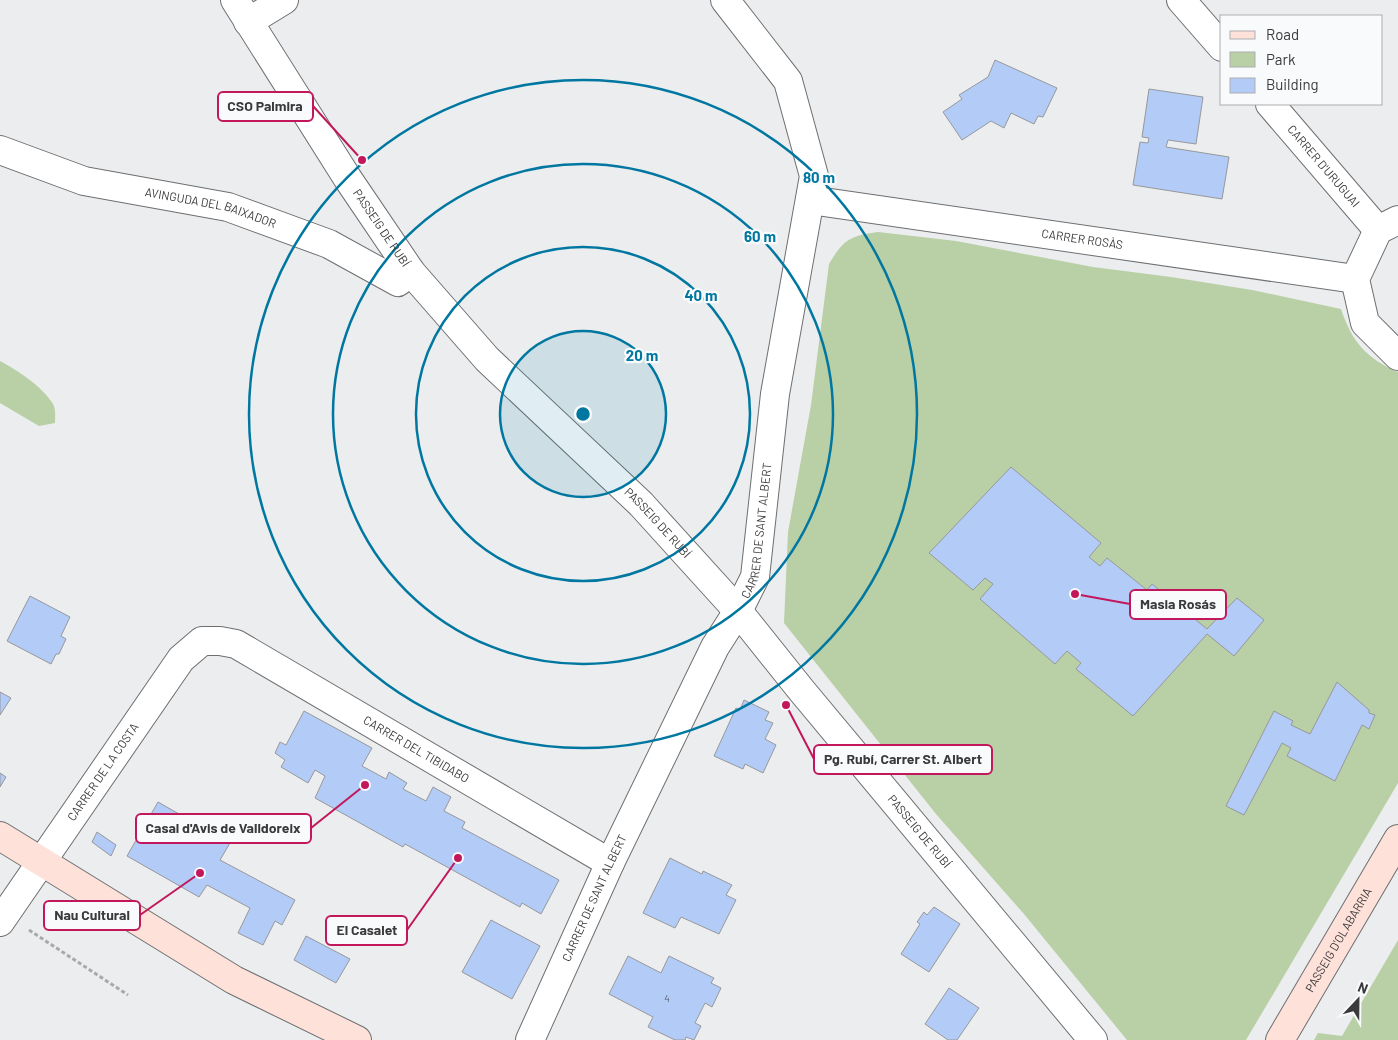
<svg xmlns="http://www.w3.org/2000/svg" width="1398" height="1040" font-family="Barlow,sans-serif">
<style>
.green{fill:#b9cfa6}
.building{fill:#b2cbf7;stroke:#97989a}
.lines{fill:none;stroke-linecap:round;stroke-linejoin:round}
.street-casing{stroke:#6e6f71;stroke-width:30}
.secondary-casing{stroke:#6e6f71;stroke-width:30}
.path{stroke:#a8a9ab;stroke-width:3;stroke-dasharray:4 2.5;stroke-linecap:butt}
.street{stroke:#fff;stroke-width:28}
.secondary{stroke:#fee1d9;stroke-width:28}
.ring{fill:none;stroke:#0077a0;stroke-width:2.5}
.labels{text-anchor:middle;stroke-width:4.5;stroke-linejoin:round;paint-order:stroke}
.number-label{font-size:10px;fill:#585e6a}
.street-label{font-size:12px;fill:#3a3a3b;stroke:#f9fafc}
.centre{fill:#0077a0;stroke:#f9fafc;stroke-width:2.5}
.ring-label{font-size:15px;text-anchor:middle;font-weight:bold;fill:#0077a0;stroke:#f9fafc;stroke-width:4.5;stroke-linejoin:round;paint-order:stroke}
.leader{fill:none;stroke:#c2185b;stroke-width:2}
.callout-dot{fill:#c2185b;stroke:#f9fafc;stroke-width:2}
.callout{fill:#f9fafc;stroke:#c2185b;stroke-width:2}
.callout-label{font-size:14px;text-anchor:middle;font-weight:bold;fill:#3a3a3b}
</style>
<rect width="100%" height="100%" fill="#ebedef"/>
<!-- green -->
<g class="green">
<path d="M 878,232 L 956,241 L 1093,267 L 1171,277 L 1252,290 L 1341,309 C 1352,342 1366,358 1398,372 L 1398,783 L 1246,1040 L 1127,1040 L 1024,914 L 936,814 L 784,623 L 788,532 L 811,405 L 829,264 C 844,239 850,236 878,232 Z"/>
<path d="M 0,361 C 17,370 43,387 53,404 C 56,409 55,418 55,423 L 39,426 L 0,403 Z"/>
<polygon points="1398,940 1398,1040 1314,1040 1318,1033 1342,1036"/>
</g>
<!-- building -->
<g class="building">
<polygon points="995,60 1057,88 1043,117 1038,116 1034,124 1011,113 1004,128 991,121 962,140 943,112 962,99 959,95 988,77"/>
<polygon points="1149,89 1203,97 1196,144 1168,140 1166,147 1229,157 1222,199 1133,185 1140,142 1148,143 1149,138 1142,137"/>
<polygon points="1011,467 1101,543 1089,557 1100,566 1107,558 1147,590 1152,584 1207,629 1237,598 1264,620 1234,656 1207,634 1133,716 1076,669 1081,663 1067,651 1055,664 980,599 993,584 985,578 973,590 929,553"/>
<polygon points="30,596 70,617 61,636 66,639 59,654 56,654 51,664 7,641"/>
<polygon points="1337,682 1369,710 1369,713 1375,715 1369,729 1362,725 1335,781 1287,756 1291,748 1282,743 1244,815 1226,806 1274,711 1293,721 1291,725 1310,734"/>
<polygon points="0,692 11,698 0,715"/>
<polygon points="744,700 769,712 765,720 773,723 765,739 776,745 763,773 745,764 743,769 714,756 736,708 740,710"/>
<polygon points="304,711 372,748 362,766 386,779 389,772 407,783 403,789 426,801 433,787 451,797 444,811 465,822 462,828 559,880 541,914 522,903 520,907 405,844 403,847 315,798 325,776 315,770 308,783 281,767 285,760 275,753 280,742 286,745"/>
<polygon points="0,773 6,777 0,787"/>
<polygon points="158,802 230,843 220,860 295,900 282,925 275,921 263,945 238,933 250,908 207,885 199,897 127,856"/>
<polygon points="97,832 116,845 111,856 92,842"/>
<polygon points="670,858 702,874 703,871 732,885 726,895 736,900 719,934 681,917 675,928 643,913"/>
<polygon points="934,907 960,924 929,972 901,954 920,924 917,922 924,912 927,915"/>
<polygon points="491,920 540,946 512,999 462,972"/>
<polygon points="306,936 350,959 336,983 294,960"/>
<polygon points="628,956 661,973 669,956 714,978 711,983 721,988 712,1007 705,1003 695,1023 701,1026 694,1040 686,1037 685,1040 675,1040 648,1027 653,1017 609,994"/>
<polygon points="949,988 979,1008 957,1040 948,1040 925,1024"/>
</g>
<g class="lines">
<!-- street casing -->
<g class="street-casing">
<g id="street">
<path id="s1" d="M 235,0 L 348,179 L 411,272 L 487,359 L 641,504 L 738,611 L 802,691 L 1093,1040"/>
<polyline points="1181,0 1222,47"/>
<polyline points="248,22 284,0"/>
<path id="s2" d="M 1270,104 L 1378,230"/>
<path id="s3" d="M 0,150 L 84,181 L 228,207 L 329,244 L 398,282 L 411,272"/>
<path id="s4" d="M 810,200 L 1355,279"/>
<polyline points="1398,220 1378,230 1355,279 1365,323 1398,356"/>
<path id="s5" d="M 0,922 L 181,659 L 202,641 L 220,641 L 236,644 L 610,863"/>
<path id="s6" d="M 530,1040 L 610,863 L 715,647 L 738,611 L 755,577 L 775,394 L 814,176 L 788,81 L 725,0"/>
</g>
</g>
<!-- secondary casing -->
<g class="secondary-casing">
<g id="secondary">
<polyline points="0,836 234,980 357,1040"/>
<path id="s7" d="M 1280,1040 L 1398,839"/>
</g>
</g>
<!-- path -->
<polyline class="path" points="29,930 128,995"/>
<!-- street -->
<use href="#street" class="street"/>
<!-- secondary -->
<use href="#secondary" class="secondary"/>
</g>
<!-- distance rings -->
<circle cx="583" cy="414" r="83" fill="#0077a0" fill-opacity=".12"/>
<g class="ring">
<circle cx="583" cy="414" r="83"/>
<circle cx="583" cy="414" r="167"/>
<circle cx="583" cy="414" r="250"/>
<circle cx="583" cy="414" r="334"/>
</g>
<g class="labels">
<!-- number labels -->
<g class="number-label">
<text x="667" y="1002">4</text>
</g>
<!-- street labels -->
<g class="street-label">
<text dy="4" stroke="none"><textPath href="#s2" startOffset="82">CARRER D'URUGUAI</textPath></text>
<text dy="4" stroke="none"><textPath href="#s3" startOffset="219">AVINGUDA DEL BAIXADOR</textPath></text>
<text dy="4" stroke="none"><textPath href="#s1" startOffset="271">PASSEIG DE RUBÍ</textPath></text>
<text dy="4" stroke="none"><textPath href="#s4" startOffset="275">CARRER ROSÀS</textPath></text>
<text dy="4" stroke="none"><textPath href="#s1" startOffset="676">PASSEIG DE RUBÍ</textPath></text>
<text dy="4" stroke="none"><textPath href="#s6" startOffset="561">CARRER DE SANT ALBERT</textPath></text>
<text dy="4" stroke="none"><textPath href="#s5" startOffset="590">CARRER DEL TIBIDABO</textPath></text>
<text dy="4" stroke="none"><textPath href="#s5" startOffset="182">CARRER DE LA COSTA</textPath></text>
<text dy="4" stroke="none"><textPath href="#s1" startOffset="1081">PASSEIG DE RUBÍ</textPath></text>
<text dy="4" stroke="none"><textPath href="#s6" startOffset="156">CARRER DE SANT ALBERT</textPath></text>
<text dy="4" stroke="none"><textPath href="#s7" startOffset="116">PASSEIG D'OLABARRIA</textPath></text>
</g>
</g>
<circle cx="583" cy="414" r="8" class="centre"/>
<g class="ring-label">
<text x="819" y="183">80 m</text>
<text x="760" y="242">60 m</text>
<text x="701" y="301">40 m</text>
<text x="642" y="361">20 m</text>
</g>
<!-- callouts -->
<path class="leader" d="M362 160L313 106M1075 594L1130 604M786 705L814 759M365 785L311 828M200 873L140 915M458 858L407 930"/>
<g class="callout-dot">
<circle cx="362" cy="160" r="5"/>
<circle cx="1075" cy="594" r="5"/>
<circle cx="786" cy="705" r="5"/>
<circle cx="365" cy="785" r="5"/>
<circle cx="200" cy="873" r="5"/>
<circle cx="458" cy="858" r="5"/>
</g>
<g class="callout">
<rect x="218" y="92" width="95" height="29" rx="5"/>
<rect x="1130" y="590" width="96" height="29" rx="5"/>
<rect x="814" y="745" width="178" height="29" rx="5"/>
<rect x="136" y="814" width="175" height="29" rx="5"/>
<rect x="44" y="901" width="96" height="29" rx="5"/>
<rect x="326" y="916" width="81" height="29" rx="5"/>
</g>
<g class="callout-label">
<text x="265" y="111">CSO Palmira</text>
<text x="1178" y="609">Masia Rosás</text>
<text x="903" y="764">Pg. Rubí, Carrer St. Albert</text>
<text x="223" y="833">Casal d'Avis de Valldoreix</text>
<text x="92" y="920">Nau Cultural</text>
<text x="367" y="935">El Casalet</text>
</g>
<!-- legend -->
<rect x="1220" y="15" width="162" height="90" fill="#f9fafc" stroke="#adadaf"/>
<rect x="1230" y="31" width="25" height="8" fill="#fee1d9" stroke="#adadaf"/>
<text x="1266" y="40" font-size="15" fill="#3a3a3b">Road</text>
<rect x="1230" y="52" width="25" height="15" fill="#b9cfa6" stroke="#adadaf"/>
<text x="1266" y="65" font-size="15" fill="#3a3a3b">Park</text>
<rect x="1230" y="78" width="25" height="15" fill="#b2cbf7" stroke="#adadaf"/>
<text x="1266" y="90" font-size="15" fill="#3a3a3b">Building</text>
<!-- north arrow -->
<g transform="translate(1358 1000) rotate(22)" stroke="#f9fafc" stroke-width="4" paint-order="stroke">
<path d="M0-4L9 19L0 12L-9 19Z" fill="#3a3a3b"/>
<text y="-8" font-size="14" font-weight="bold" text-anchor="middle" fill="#3a3a3b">N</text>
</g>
</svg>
